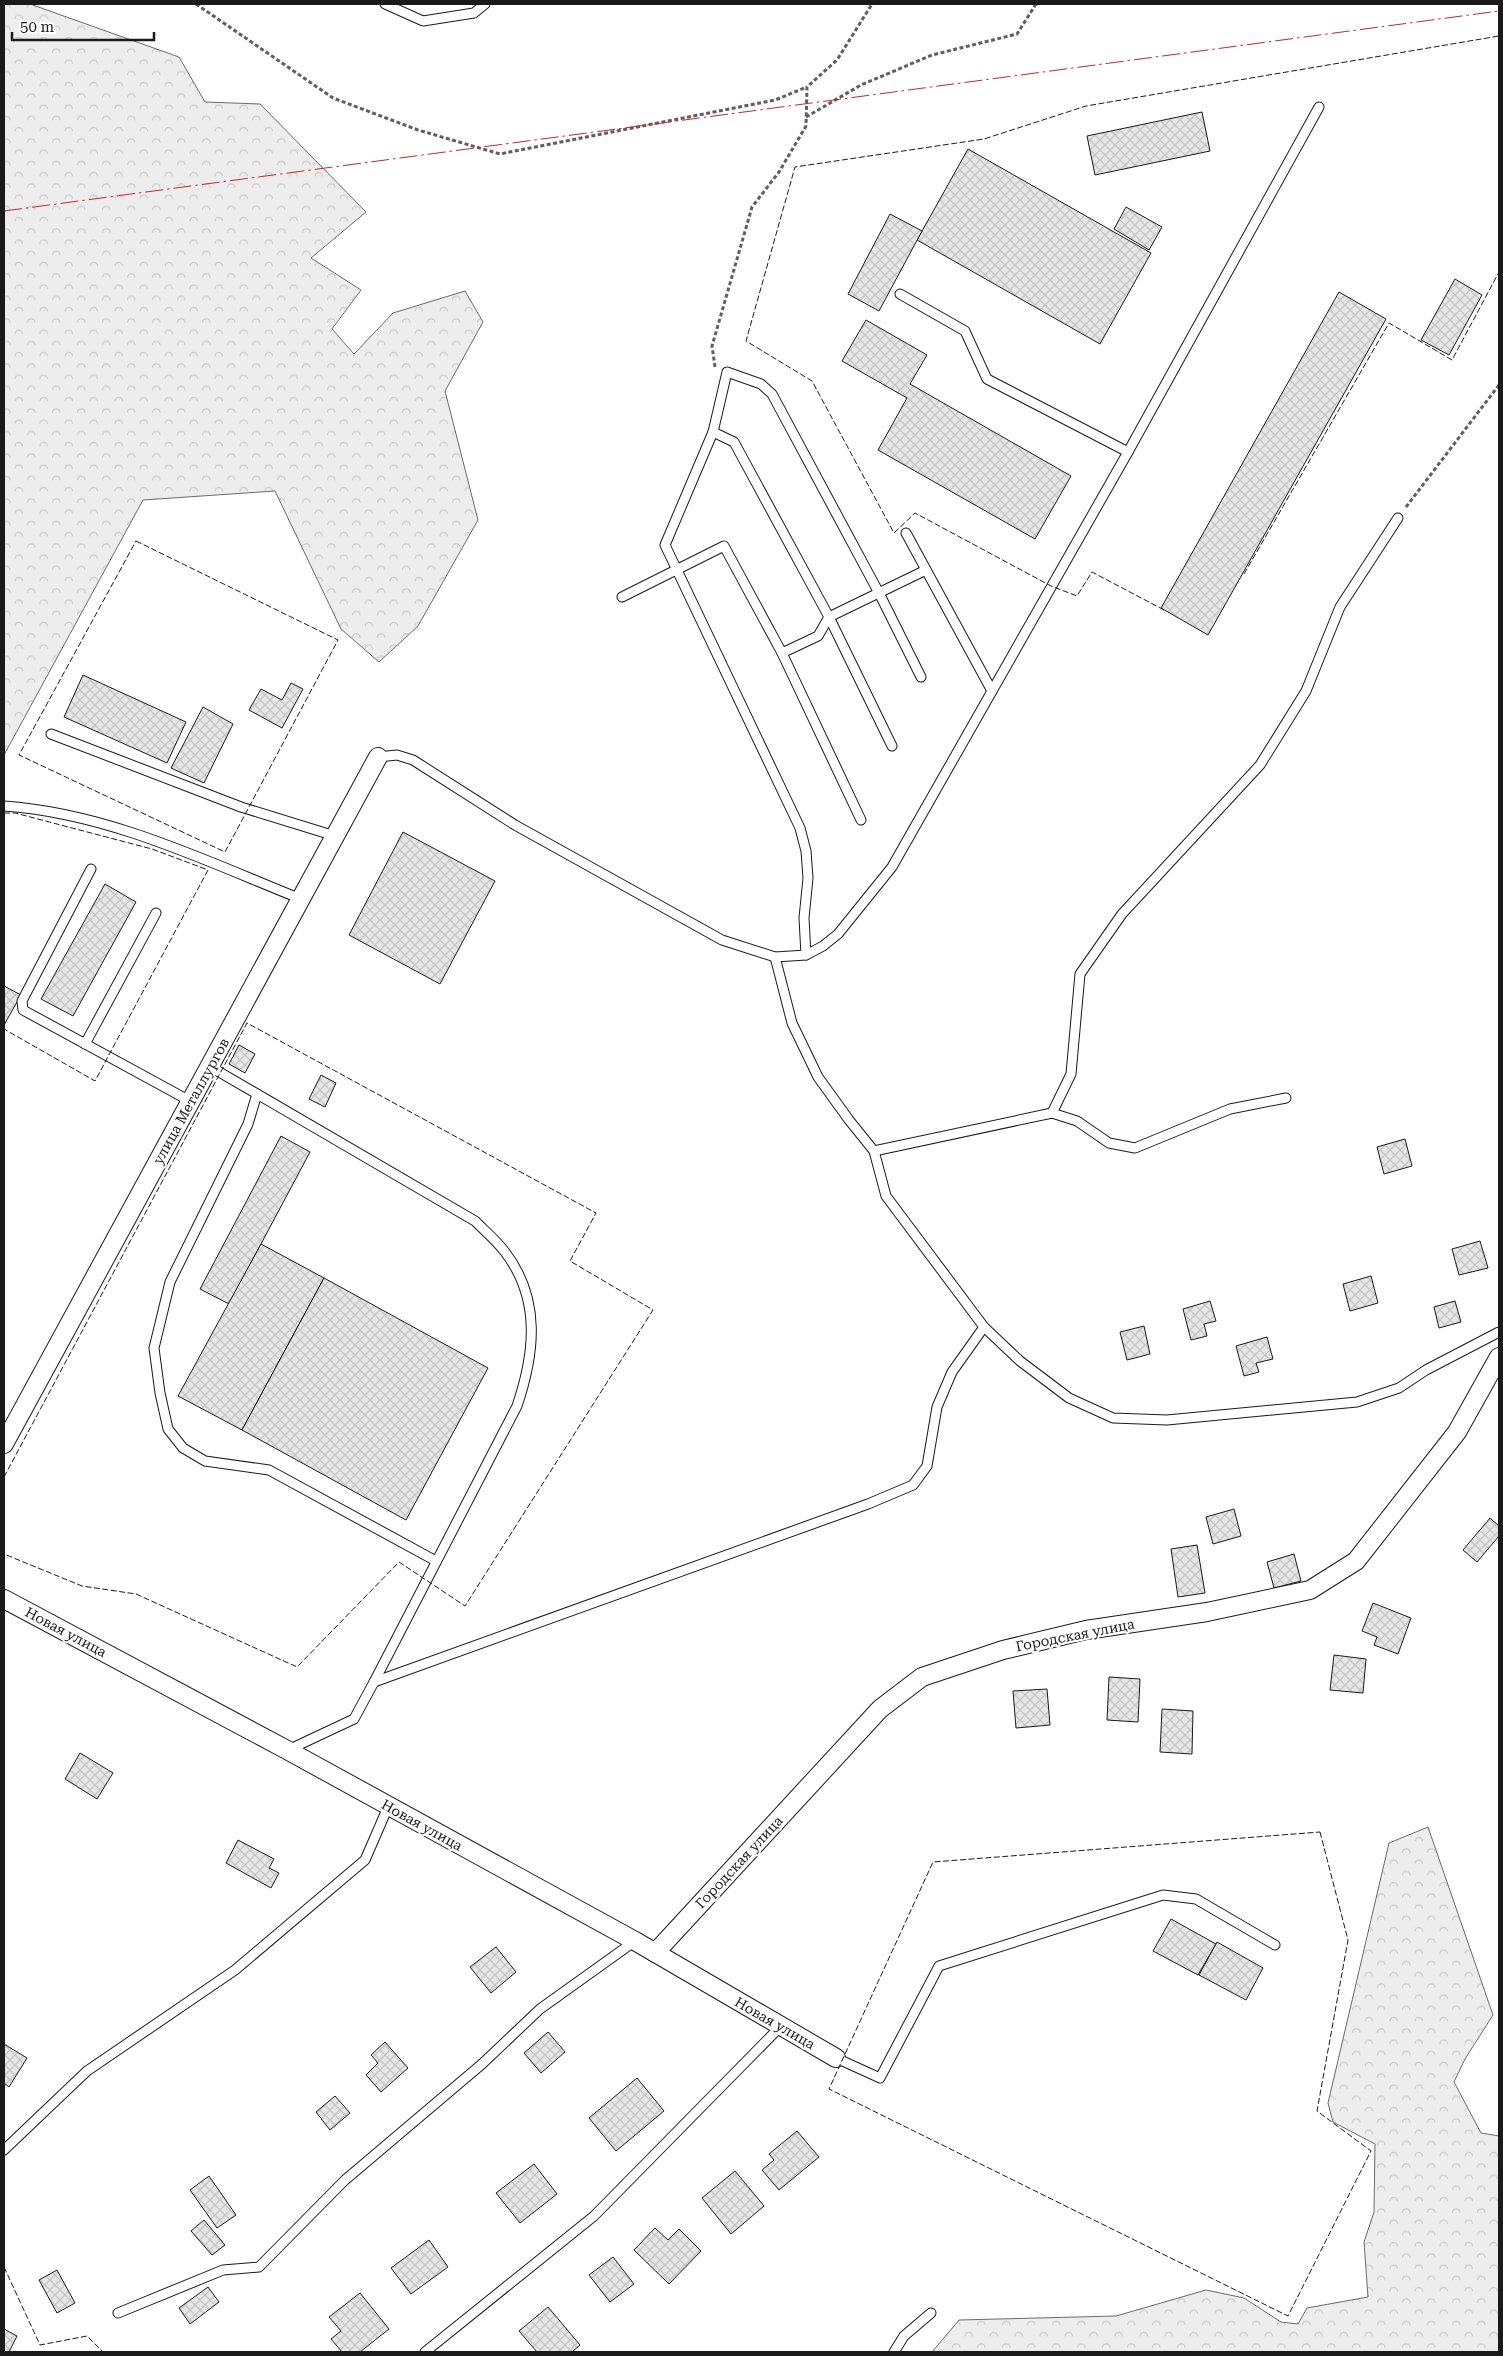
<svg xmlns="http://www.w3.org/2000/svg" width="1503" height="2356" font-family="'Roboto Serif',serif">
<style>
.forest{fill:url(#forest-crowns);stroke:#6a6a6a}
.building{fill:url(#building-cross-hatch);stroke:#1a1a1a}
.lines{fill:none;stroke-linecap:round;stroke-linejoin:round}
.lane-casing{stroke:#1a1a1a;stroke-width:11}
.street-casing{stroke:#1a1a1a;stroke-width:20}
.path{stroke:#5f5f5f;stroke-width:3;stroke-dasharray:4 2.5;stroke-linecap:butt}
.lane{stroke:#fff;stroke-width:9}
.street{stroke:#fff;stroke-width:18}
.fence{stroke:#1a1a1a;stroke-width:1;stroke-dasharray:6 2.5;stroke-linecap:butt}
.power{stroke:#c62828;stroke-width:1;stroke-dasharray:18 4 2.5 4;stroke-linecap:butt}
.labels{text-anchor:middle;stroke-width:4;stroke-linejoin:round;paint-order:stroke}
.street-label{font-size:14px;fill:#1a1a1a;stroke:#fff}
</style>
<defs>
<pattern id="forest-crowns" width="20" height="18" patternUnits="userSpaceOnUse" patternTransform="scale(1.25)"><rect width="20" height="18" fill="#ededed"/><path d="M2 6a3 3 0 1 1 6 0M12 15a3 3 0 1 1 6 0" fill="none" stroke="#cbcbcb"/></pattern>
<pattern id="building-cross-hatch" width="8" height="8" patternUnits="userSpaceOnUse" patternTransform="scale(1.25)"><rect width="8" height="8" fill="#e6e6e6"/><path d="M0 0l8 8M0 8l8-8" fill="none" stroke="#c5c5c5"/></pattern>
</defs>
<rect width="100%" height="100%" fill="#fff"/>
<!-- forest -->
<g class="forest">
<polygon points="4,4 30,4 179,57 205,102 260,104 366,212 311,258 361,290 332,329 354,354 393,313 465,291 483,322 445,391 478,520 418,626 379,662 341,629 275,491 143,500 4,755"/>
<polygon points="1428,1827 1493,2015 1465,2059 1454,2082 1481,2133 1499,2136 1499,2352 932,2352 959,2320 1116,2316 1206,2290 1244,2298 1281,2322 1298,2324 1307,2308 1368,2297 1364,2242 1374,2212 1375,2144 1333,2122 1328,2103 1389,1843"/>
</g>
<!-- building -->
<g class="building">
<polygon points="1202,112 1210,151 1095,175 1087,136"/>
<polygon points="968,149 1151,253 1100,344 917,240"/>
<polygon points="1126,207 1162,227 1149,250 1114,229"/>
<polygon points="890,214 922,231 879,311 848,294"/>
<polygon points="1455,279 1482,295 1449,355 1421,340"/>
<polygon points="1339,292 1386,319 1208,635 1161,608"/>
<polygon points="866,320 927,355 910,384 1071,476 1035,539 878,450 907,398 842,361"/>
<polygon points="83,675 186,722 167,763 64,717"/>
<polygon points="291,683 303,689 282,728 249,710 261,689 282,700"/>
<polygon points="203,707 233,724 204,783 171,768"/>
<polygon points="403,832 495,881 440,984 349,935"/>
<polygon points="105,884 136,902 73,1016 41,999"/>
<polygon points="4,986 21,995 4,1025"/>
<polygon points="239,1045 255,1054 245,1073 229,1064"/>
<polygon points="321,1075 336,1083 325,1107 309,1099"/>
<polygon points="281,1136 310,1152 229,1304 200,1289"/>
<polygon points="1405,1139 1412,1166 1384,1174 1377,1147"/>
<polygon points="1480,1241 1488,1268 1459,1275 1452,1249"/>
<polygon points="261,1244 324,1278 242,1430 178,1396"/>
<polygon points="1371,1276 1378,1303 1350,1311 1343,1284"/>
<polygon points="324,1278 488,1368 406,1520 242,1430"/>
<polygon points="1210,1301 1216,1321 1204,1324 1207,1336 1191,1340 1183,1309"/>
<polygon points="1455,1301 1461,1322 1439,1328 1434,1307"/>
<polygon points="1144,1326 1150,1354 1127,1360 1120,1332"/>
<polygon points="1267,1337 1273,1359 1256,1363 1259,1372 1244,1376 1236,1346"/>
<polygon points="1234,1509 1241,1536 1213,1544 1206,1517"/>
<polygon points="1490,1518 1499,1526 1499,1536 1477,1562 1463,1550"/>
<polygon points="1197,1545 1205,1593 1178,1597 1171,1549"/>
<polygon points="1294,1554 1301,1581 1274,1588 1267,1562"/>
<polygon points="1373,1603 1411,1618 1398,1654 1374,1645 1377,1637 1362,1631"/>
<polygon points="1334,1655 1366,1659 1363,1693 1330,1690"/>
<polygon points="1109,1677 1140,1679 1138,1722 1107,1720"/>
<polygon points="1047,1689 1050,1725 1016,1728 1013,1691"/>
<polygon points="1162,1709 1193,1711 1192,1754 1160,1752"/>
<polygon points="80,1753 113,1773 97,1799 65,1779"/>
<polygon points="238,1840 274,1859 269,1868 279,1873 271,1888 226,1863"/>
<polygon points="1171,1919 1216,1944 1198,1975 1153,1951"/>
<polygon points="1217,1942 1263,1968 1246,2000 1199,1975"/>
<polygon points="496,1947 516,1972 491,1993 470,1967"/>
<polygon points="548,2032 565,2052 541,2073 524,2053"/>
<polygon points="385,2042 408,2068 381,2092 366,2075 378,2063 371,2055"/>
<polygon points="4,2044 27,2058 9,2087 4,2083"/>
<polygon points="637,2078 664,2111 616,2151 589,2118"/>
<polygon points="335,2096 350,2113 330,2130 316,2112"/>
<polygon points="797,2131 819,2157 779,2190 762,2170 774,2160 769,2154"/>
<polygon points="534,2164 557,2194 520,2223 496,2193"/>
<polygon points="735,2171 764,2206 731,2234 702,2198"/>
<polygon points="209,2176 236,2215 217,2228 190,2190"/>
<polygon points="204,2220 225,2245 212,2255 191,2231"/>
<polygon points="655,2228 668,2240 679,2229 701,2251 669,2284 634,2250"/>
<polygon points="429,2240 448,2267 411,2294 391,2268"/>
<polygon points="613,2257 634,2284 610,2302 589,2275"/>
<polygon points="57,2270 75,2303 57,2313 39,2280"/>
<polygon points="208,2287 219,2302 190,2324 179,2308"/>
<polygon points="360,2293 389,2329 360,2352 342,2352 331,2339 341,2331 329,2317"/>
<polygon points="548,2307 580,2345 572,2352 537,2352 519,2331"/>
<polygon points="4,2329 17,2336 9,2352 4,2352"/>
</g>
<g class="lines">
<!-- lane casing -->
<g class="lane-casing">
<g id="lane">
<polyline points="385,4 423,21 474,13 485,4"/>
<polyline points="900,294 965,331 987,379 1128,452"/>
<polyline points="713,432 734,442 829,617 892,746"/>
<polyline points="906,533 992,691"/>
<polyline points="622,597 724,546 782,653 818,636 829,617 926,570"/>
<polyline points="782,653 861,820"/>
<polyline points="51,734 241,807 335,836"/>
<polyline points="378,757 397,755 413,760 515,825 722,940 775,957 806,955 823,946 838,934 892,867 1128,452 1319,107"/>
<path d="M 4,806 C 108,813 206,861 301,899"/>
<polyline points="91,869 22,1001 23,1010 190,1101"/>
<polyline points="806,955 804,918 808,878 806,851 800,828 665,545 713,432 727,372 761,384 772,394 879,593 921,677"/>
<polyline points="775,957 792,1023 818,1077 849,1120 874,1151 886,1196 984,1327 1020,1361 1069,1398 1113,1418 1167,1420 1357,1402 1399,1388 1426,1370 1499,1332"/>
<polyline points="85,1044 156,913"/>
<path d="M 209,1066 L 475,1221 C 485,1231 496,1240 505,1252 C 541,1299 535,1353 517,1406 L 374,1682"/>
<polyline points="257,1094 248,1124 170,1282 154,1348 160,1393 168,1429 183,1448 205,1461 269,1470 436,1561"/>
<polyline points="1052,1113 1071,1074 1080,974 1122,914 1260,765 1306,691 1340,607 1398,518"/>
<polyline points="874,1151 1052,1113 1077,1121 1109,1143 1135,1148 1230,1109 1286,1098"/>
<polyline points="288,1750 354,1719 374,1682 868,1504 913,1485 927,1466 937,1407 952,1372 984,1327"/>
<polyline points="836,2058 880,2078 939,1966 1163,1895 1196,1899 1275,1945"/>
<polyline points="4,2150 87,2071 235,1970 365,1860 388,1807"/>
<polyline points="118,2313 223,2270 259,2267 345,2180 482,2064 540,2009 635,1941"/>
<polyline points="425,2352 594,2216 780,2027"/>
<polyline points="894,2352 904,2336 931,2313"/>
</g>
</g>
<!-- street casing -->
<g class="street-casing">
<g id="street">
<polyline points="4,1444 378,757"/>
<polyline points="4,1599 287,1750 635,1941 836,2058"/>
<polyline points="655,1953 880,1709 922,1677 1003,1650 1086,1630 1207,1612 1310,1590 1356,1561 1457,1432 1499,1357"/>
</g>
</g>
<!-- path -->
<g class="path">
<polyline points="196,4 333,98 418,130 500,154 775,100 807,87"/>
<polyline points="806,117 861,85 932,55 1017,34 1036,4"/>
<polyline points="715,367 712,346 752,207 779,172 806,126 807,87 837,60 872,4"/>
<polyline points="1406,507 1499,385"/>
</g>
<!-- lane -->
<use href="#lane" class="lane"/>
<!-- street -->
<use href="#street" class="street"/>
<!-- fence -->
<g class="fence">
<polygon points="136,541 338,640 225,852 19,755"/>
<polyline points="1244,574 1389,323 1452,360 1499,272"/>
<polyline points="1164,610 1092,572 1077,596 1051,586 915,513 894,533 812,381 746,341 795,167 984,139 1086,106 1499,36"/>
<polyline points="4,813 15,813 152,849 208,870 95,1081 4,1029"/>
<polyline points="4,1477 247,1023 596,1213 570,1261 653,1310 465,1606 399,1562 297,1667 136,1594 82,1586 4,1554"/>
<polygon points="1320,1832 1348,1940 1317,2111 1371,2151 1288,2316 829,2089 933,1862"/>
<polyline points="4,2267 40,2345 87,2336 103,2352"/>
</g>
<!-- power -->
<polyline class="power" points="4,211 1499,11"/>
</g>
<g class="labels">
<!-- street labels -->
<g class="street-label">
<text transform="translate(191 1101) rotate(-61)" y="5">улица Металлургов</text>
<text transform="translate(66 1632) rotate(28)" y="5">Новая улица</text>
<text transform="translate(1075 1635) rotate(-11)" y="5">Городская улица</text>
<text transform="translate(422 1825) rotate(29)" y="5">Новая улица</text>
<text transform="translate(739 1862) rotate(-47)" y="5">Городская улица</text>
<text transform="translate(775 2023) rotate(30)" y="5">Новая улица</text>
</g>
</g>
<!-- border -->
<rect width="1503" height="2356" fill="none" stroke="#1a1a1a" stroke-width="10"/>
<!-- scale -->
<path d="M12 32v8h142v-8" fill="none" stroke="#1a1a1a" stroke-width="2.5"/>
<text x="20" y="32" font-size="15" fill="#1a1a1a" stroke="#ffffff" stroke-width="4" paint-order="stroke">50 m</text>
</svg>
